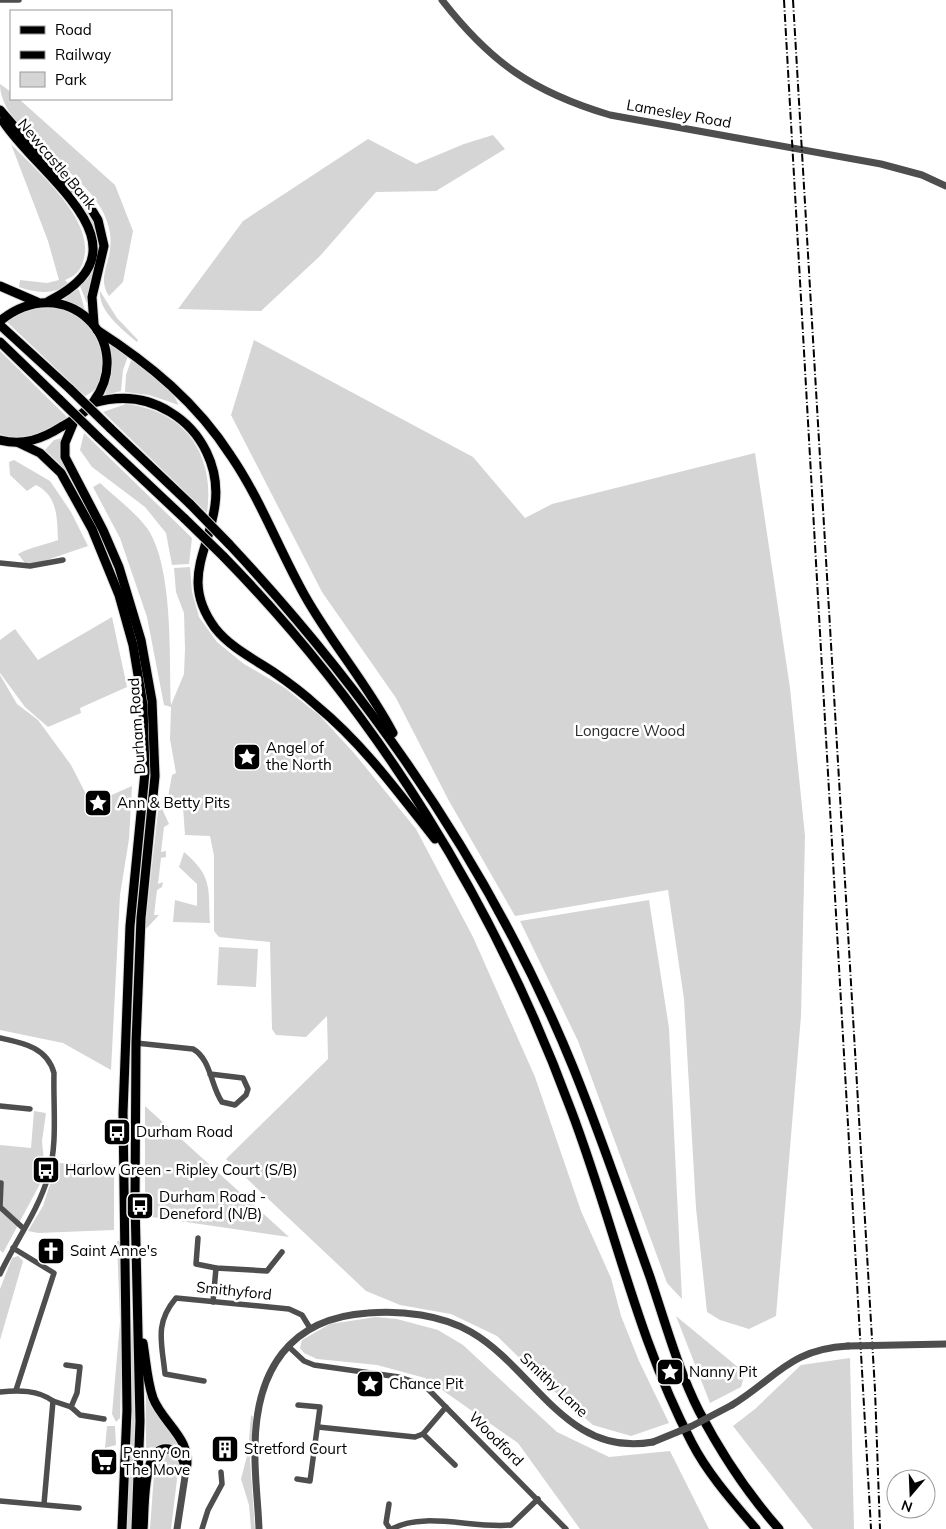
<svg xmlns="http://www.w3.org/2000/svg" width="946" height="1529" font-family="Mulish,sans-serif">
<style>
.green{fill:#d5d5d5}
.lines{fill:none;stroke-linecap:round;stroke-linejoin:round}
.primary-casing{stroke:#dbdbdb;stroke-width:11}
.trunk-casing{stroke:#dbdbdb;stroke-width:11}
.minor{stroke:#4e4e4e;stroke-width:5.5}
.tertiary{stroke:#4e4e4e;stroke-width:7}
.primary{stroke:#000;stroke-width:9}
.trunk{stroke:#000;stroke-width:9}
.rail{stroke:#000;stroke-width:2;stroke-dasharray:8 2.5 1 2.5;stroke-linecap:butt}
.trunk-bridge-casing{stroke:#dbdbdb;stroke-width:11;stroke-linecap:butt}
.tertiary-bridge{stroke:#4e4e4e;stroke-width:7}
.trunk-bridge{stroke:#000;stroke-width:9}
.labels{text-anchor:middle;stroke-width:5;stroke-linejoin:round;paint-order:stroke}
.street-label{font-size:15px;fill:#000;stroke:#fff}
.park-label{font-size:15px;fill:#2c2c2c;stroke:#fff}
.poi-label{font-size:15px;fill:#000;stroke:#fff;text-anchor:start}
</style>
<rect width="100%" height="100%" fill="#fff"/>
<!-- green -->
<g class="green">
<path d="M 0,84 L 11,92 L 11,99 L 19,99 L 115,185 L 133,231 L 123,282 L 109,296 C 98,280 108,267 110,249 C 112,237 109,224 103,212 C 84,170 0,131 0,84 Z"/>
<polygon points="493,135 505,149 436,191 376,192 320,256 261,311 178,309 243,221 368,139 416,164 464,144"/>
<path d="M 11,144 C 36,171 94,218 84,258 C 82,269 76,276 65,280 L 69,284 C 53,295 36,293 19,287 L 20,280 L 47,283 L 59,280 L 48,241 Z"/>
<path d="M 64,182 L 92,215 L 101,246 L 88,306 L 80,286 C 102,259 101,225 77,198 C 73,193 64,186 64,182 Z"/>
<polygon points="78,289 79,290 85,310 62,298"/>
<path d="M 100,291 L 117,318 L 138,340 L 137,342 C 123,330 98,311 100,291 Z"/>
<path d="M 40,306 C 54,308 68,308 80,317 C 102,334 116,384 85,396 L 7,322 L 23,310 Z"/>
<polygon points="254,340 473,457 525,518 552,504 755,453 790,688 805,836 801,1016 776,1316 749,1329 720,1320 707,1312 696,1208 684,999 668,890 515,916 449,801 396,698 322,592 231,415"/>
<polygon points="109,343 128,356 123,370 121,391 105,395 112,367"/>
<path d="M 0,351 L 67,417 C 49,432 24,443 0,434 Z"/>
<polygon points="132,358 171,391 179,405 149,395 125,392 126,375"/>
<path d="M 126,404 C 186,411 215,455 207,513 L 103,412 Z"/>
<polygon points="84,433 192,538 189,564 172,565 166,533 145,507 92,467 80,450"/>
<polygon points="62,438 61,446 73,483 59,463 45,450 54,440"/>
<path d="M 14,460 L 50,481 L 71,512 L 88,546 L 38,563 L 25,563 L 18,554 C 31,547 45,545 58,540 C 57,518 58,496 36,485 L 27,491 L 10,475 L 9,462 Z"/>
<path d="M 100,483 C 115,497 135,512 147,528 C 174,567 169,659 171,705 L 184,674 L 185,649 L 184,613 L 176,592 L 174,568 L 190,567 L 192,592 L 199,617 L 217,642 L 244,664 L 285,688 L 320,716 L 354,753 L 416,829 L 473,937 L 535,1077 L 581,1211 L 611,1278 L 621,1316 L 639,1361 L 669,1423 L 631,1436 L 593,1425 L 547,1385 L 497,1336 L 451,1314 L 400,1305 L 366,1291 L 226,1159 L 328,1059 L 327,1016 L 306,1037 L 276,1035 L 272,1029 L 270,942 L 219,937 L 214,931 L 214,856 L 210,836 L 185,835 L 183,807 L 179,805 L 175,808 L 168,797 L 172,775 L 176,773 L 170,739 L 171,707 L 164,705 L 147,617 L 120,538 L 93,487 Z"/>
<polygon points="112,617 127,687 80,708 81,713 48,727 25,707 0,673 0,640 15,629 38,660"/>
<polygon points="0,675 17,704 38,720 71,765 91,804 132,786 129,839 120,895 111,1070 63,1043 0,1030"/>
<polygon points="159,802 169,824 164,827 161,852 166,851 166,857 161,858 158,884 163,882 162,887 157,890 154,915 159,915 146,929 145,928"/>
<path d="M 184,852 C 213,877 208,887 210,923 L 173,922 L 175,900 L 197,906 L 197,884 L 179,867 Z"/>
<polygon points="649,900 669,1028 682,1299 667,1283 578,1041 520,921"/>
<polygon points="219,947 258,949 256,987 217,985"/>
<polygon points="145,1106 289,1237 145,1216"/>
<polygon points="34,1111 46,1113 42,1141 44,1162 41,1182 3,1253 0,1250 0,1145 31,1148"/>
<polygon points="57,1163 114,1165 114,1230 38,1233 28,1231 43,1206"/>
<polygon points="117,1241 120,1241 122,1344 120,1418 116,1422 112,1414 120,1322"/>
<polygon points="18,1256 23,1261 0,1340 0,1289 12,1258"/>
<polygon points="676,1316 745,1373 741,1387 710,1403"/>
<polygon points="376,1317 397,1319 438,1330 463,1345 557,1432 609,1457 670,1451 709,1529 580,1529 518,1443 425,1378 377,1365 317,1359 304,1353 300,1348 302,1340 330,1324"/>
<polygon points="132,1318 135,1393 133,1529 126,1529"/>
<polygon points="850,1358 854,1529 813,1529 733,1426 755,1409 801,1365"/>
<path d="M 148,1394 C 158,1416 172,1432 184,1453 C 168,1444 158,1442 146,1458 L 146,1395 Z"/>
<polygon points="251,1415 253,1417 250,1459 255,1529 251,1529 249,1505 241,1479 248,1452"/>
<polygon points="107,1426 115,1426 116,1445 105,1448"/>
<polygon points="161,1453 172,1454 179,1463 171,1529 150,1529 155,1460"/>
</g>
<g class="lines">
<!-- primary casing -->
<g class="primary-casing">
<g id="primary">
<polyline points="0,110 39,155 84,197 98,220 104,246 92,297 94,324"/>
<path d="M 3,121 C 37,175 157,247 49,301"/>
<path d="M 0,321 C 66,268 137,342 94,401 C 86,413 73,420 61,427 C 42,439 23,446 0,440"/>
<polyline points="75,419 65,443 65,457 103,530 119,567 141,640 152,701 155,776 141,918 136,1043 135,1202 140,1421 136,1529"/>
<polyline points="19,443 40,453 61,473 92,529 119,595 133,645 143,705 145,772 130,926 123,1113 127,1410 122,1529"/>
<path d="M 143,1343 C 146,1361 147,1381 153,1398 C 163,1424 193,1439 186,1470"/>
<path d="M 143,1529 C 145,1511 141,1439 172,1450 C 181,1452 183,1459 185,1467"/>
</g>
</g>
<!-- trunk casing -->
<g class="trunk-casing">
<g id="trunk">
<polyline points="0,286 37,302"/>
<polyline points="0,325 70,389"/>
<path d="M 97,330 C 150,364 197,403 231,456 C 261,500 279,550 305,596 C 332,644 368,685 393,733"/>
<polyline points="0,342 60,400"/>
<path d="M 93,403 C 120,395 146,397 170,412 C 202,431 220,468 215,505 C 209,552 180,580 215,628 C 230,647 252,658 272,671 C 288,682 303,693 317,706 C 363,744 398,792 435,839"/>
<polyline points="110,428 190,504"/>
<polyline points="98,437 185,519"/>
<path d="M 229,544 C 373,698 493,871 573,1067 C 601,1136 625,1207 650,1277 C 664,1319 679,1372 699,1411 C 721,1453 748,1494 779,1529"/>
<path d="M 223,556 C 377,713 495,904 571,1110 C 613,1220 637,1339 692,1443 C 708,1474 733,1502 756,1529"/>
</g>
</g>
<!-- minor -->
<g class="minor">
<polyline points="0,0 19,0"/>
<polyline points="0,563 30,566 63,560"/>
<path d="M 0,1038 C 23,1043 47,1047 54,1073 C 53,1106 58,1145 48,1177 C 38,1211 15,1242 0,1274"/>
<path d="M 136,1043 L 193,1049 C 211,1059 211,1087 222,1102 L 235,1105 L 246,1095 L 248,1089 L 243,1078 L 210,1074"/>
<polyline points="0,1106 30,1109"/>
<polyline points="1,1183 0,1207 23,1228"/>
<polyline points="198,1238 196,1264 216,1268 267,1271 282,1252"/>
<polyline points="13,1248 54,1273 16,1390"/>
<polyline points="213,1302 216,1268"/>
<polyline points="288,1346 304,1361 314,1365 399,1377 424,1385 566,1529"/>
<polyline points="66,1365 80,1367 77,1393 71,1407"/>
<path d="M 204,1381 L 165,1374 C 162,1343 154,1324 176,1298 L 289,1309 L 302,1315 L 310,1328"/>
<path d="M 0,1392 C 19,1390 38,1390 53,1401 L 44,1504"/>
<polyline points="53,1401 71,1407 80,1415 104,1419"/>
<polyline points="318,1427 415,1437 423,1434 446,1407"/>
<polyline points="423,1434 455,1465"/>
<polyline points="297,1479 310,1481 320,1407 298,1405"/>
<polyline points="0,1501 79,1508"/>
<polyline points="389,1504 386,1523 390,1529"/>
<polyline points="202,1529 208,1510 222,1484 221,1472"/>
<path d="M 392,1529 C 424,1511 474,1529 511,1525 L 538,1499"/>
</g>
<!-- tertiary -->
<g class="tertiary">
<path d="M 442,0 C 491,63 533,92 610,115 L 881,164 L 922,175 L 946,186"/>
<path d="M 732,1405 C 776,1378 790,1349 848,1346"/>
<polyline points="177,1529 186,1470"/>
<path d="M 259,1529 C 258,1501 254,1473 255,1446 C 256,1371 289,1318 368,1313 C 401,1310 442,1315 471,1332 C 535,1369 566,1458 653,1442"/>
</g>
<!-- primary -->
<use href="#primary" class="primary"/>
<!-- trunk -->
<use href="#trunk" class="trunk"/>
<!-- rail -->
<g class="rail">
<polyline points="784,0 871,1529"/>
<polyline points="793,0 875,1390 880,1529"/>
</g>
<!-- trunk-bridge casing -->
<g class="trunk-bridge-casing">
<g id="trunk-bridge">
<polyline points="70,389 110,428"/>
<polyline points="60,400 98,437"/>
<polyline points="190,504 229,544"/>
<polyline points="185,519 223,556"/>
</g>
</g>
<!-- tertiary-bridge -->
<g class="tertiary-bridge">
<polyline points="848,1346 946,1344"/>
<polyline points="653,1442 692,1426 732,1405"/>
</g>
<!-- trunk-bridge -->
<use href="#trunk-bridge" class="trunk-bridge"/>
</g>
<!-- icons -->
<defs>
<g id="sight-square" transform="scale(1.4375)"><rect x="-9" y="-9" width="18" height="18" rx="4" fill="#000" stroke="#fff"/><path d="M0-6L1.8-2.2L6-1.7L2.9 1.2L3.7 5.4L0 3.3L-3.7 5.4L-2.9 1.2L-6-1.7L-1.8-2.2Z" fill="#fff"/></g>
<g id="bus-square" transform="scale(1.4375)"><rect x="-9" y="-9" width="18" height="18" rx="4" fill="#000" stroke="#fff"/><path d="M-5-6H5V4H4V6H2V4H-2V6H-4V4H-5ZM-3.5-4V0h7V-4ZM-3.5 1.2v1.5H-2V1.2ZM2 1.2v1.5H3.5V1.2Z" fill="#fff"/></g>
<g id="church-square" transform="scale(1.4375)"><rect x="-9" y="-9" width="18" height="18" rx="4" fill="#000" stroke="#fff"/><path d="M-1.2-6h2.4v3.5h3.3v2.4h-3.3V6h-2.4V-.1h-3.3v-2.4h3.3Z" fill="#fff"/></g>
<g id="building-square" transform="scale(1.4375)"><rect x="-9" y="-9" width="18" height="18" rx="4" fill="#000" stroke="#fff"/><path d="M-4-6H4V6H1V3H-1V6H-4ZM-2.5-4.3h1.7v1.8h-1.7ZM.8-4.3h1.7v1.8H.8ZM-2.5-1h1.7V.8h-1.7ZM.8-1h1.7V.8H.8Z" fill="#fff"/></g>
<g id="supermarket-square" transform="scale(1.4375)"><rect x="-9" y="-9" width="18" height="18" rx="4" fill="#000" stroke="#fff"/><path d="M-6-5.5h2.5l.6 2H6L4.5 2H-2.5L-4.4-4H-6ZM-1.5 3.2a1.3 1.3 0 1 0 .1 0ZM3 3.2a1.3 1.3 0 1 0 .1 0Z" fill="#fff"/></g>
</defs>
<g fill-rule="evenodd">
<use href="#sight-square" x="247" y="757"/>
<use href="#sight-square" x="98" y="803"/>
<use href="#bus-square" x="117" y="1132"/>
<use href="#bus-square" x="46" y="1170"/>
<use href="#bus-square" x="140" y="1206"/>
<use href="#church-square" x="51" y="1251"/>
<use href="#sight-square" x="670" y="1372"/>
<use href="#sight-square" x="370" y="1384"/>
<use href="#building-square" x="225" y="1449"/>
<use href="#supermarket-square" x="104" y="1462"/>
</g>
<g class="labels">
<!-- street labels -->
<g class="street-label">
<text transform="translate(679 114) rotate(10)" y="5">Lamesley Road</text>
<text transform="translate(57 164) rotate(50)" y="5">Newcastle Bank</text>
<text transform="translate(137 726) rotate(-94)" y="5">Durham Road</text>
<text transform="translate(234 1291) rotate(6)" y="5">Smithyford</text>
<text transform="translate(554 1385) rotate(43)" y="5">Smithy Lane</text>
<text transform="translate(496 1439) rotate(45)" y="5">Woodford</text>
</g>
<!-- park labels -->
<g class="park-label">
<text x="630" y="736">Longacre Wood</text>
</g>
<!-- poi labels -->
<g class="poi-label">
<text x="266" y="753">Angel of<tspan x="266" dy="17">the North</tspan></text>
<text x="117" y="808">Ann &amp; Betty Pits</text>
<text x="136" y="1137">Durham Road</text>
<text x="65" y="1175">Harlow Green - Ripley Court (S/B)</text>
<text x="159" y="1202">Durham Road -<tspan x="159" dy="17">Deneford (N/B)</tspan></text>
<text x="70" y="1256">Saint Anne's</text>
<text x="689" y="1377">Nanny Pit</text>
<text x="389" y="1389">Chance Pit</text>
<text x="244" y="1454">Stretford Court</text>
<text x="123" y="1458">Penny On<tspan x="123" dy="17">The Move</tspan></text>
</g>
</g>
<!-- legend -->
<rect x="10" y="10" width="162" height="90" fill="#ffffff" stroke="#999999"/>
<rect x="20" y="26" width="25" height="8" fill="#000000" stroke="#999999"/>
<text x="55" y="35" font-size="15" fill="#000000">Road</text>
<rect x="20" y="51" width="25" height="8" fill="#000000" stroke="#999999"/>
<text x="55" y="60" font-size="15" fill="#000000">Railway</text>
<rect x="20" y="72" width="25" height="15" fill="#d5d5d5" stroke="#999999"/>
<text x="55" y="85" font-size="15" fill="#000000">Park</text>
<!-- north arrow -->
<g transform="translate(911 1494) rotate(199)"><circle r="24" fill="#ffffff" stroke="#999999"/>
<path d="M0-4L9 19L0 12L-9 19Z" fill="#000000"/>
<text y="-8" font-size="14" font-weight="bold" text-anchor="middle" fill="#000000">N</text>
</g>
</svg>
